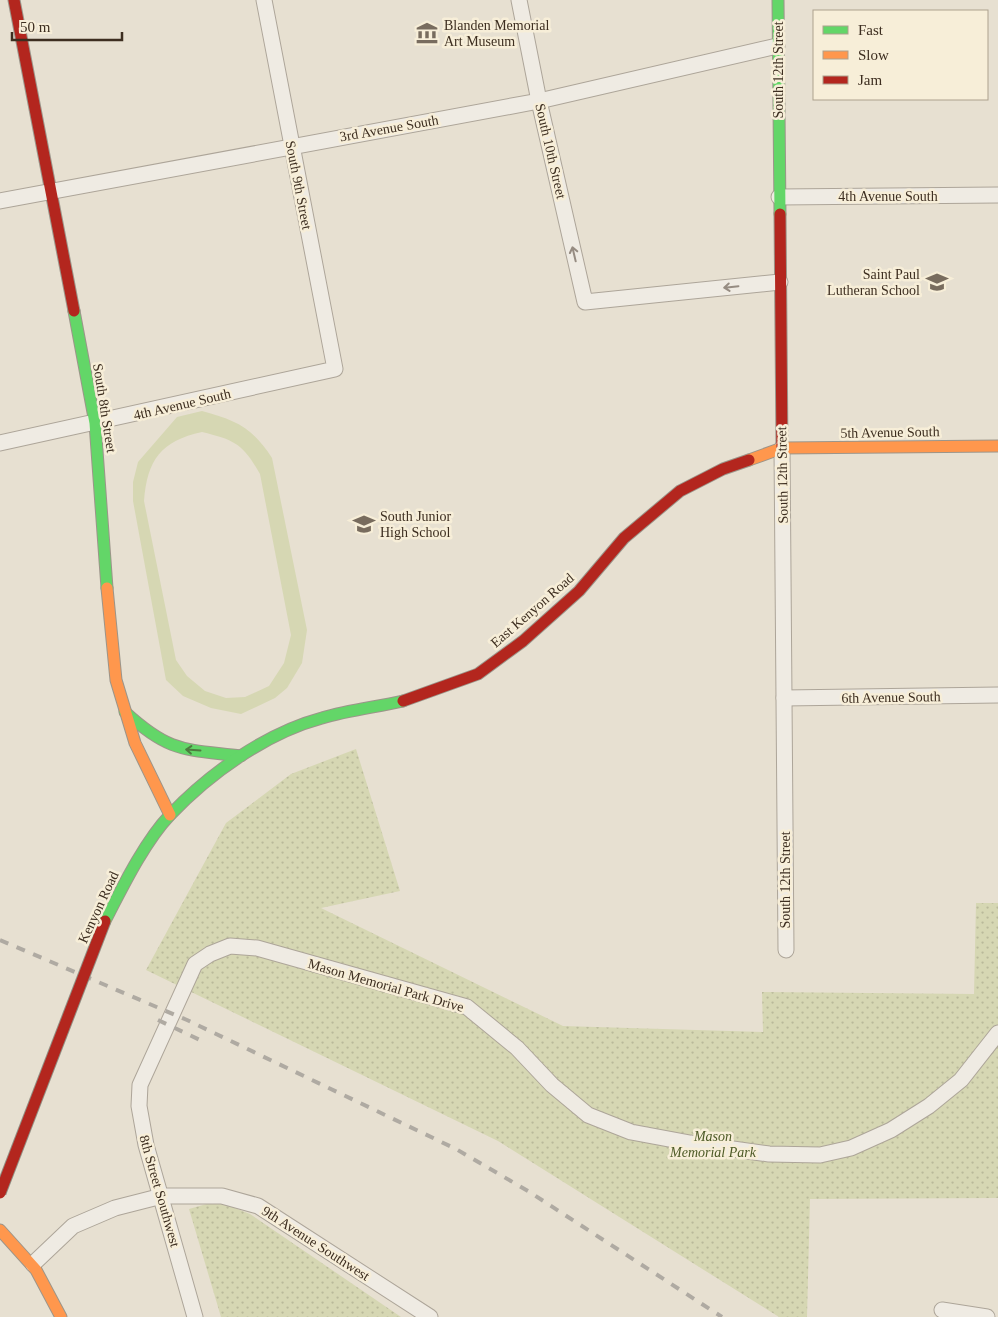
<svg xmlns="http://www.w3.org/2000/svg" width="998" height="1317" font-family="Georgia,serif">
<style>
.grass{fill:#d6d7b3;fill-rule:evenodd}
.park{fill:url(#park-dots)}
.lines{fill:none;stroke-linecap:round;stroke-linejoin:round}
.street-casing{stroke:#ada599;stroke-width:17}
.fast-casing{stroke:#9c958a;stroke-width:13}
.slow-casing{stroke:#9c958a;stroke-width:13}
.jam-casing{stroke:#9c958a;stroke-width:13}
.street{stroke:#efebe3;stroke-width:15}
.fast{stroke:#63d668;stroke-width:11}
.slow{stroke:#ff974d;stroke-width:11}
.jam{stroke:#b3261e;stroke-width:11}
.rail{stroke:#afaaa2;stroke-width:4;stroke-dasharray:9 9;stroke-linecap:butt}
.jam-bridge-casing{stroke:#928b80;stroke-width:13;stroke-linecap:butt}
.jam-bridge{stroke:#b3261e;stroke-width:11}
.oneway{stroke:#968c82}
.oneway2{stroke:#4e7a40}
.labels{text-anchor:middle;stroke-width:5;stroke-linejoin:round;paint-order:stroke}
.poi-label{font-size:14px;fill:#3d2e20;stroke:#f7eed8;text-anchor:start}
.street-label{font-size:14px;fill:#3d2e20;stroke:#f7eed8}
.park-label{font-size:14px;font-style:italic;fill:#4d5a26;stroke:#f7eed8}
</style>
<defs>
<pattern id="park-dots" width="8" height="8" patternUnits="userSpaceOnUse" patternTransform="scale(1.25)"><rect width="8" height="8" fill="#d6d7b3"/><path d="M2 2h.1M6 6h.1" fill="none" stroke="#b9b99a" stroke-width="1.8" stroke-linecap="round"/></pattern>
</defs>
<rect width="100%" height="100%" fill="#e7e0d1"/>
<!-- grass -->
<path class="grass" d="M 202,411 C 236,420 253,428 272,458 L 307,630 L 302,663 L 287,688 L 275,698 L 241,714 L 211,708 L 183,696 L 166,680 L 133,501 L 133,482 L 138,462 L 177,417 ZM 202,432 C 235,440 243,444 260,474 L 291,635 L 284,663 L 269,686 L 245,697 L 226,698 L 205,691 L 187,676 L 176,660 L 144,501 C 147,460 161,441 202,432 Z"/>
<!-- park -->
<g class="park">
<polygon points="356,749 400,891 321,908 563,1026 763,1032 762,992 974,994 976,903 998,903 998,1198 810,1199 807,1317 779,1317 498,1141 146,970 226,823 291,774"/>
<polygon points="217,1201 250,1214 401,1317 221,1317 189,1209"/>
</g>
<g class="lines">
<!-- street casing -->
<g class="street-casing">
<g id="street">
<polyline points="519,0 539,101 585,302 780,282"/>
<polyline points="779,197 998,195"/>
<polyline points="0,201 539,101 777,46"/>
<polyline points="0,443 335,369 264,0"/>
<polyline points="782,448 786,950"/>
<polyline points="784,698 998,695"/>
<polyline points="33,1264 73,1226 115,1208 162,1196 222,1196 258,1206 430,1317"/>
<polyline points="942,1310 987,1317"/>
<polyline points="195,1317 146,1145 139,1106 140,1085 195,964 210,954 230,946 257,948 467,1007 517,1048 552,1085 588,1115 631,1132 690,1143 769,1154 820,1155 851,1148 891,1130 929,1106 961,1080 998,1033"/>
</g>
</g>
<!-- fast casing -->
<g class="fast-casing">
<g id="fast">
<polyline points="778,0 780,214"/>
<polyline points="74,311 95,423 107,588"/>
<path d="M 125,712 C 170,753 184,749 241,756"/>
<path d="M 105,921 C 122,888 145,841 170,815 C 210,773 266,733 322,718 C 349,710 377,707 403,701"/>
</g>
</g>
<!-- slow casing -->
<g class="slow-casing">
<g id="slow">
<polyline points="749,460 782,448 998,446"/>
<polyline points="107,588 116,680 135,743 170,815"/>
<polyline points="0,1230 36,1270 61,1317"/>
</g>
</g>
<!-- jam casing -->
<g class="jam-casing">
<g id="jam">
<polyline points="14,0 74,311"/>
<polyline points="780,214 782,448"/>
<polyline points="403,701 478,674 523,641 579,591 624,538 680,491 723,469 749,460"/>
</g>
</g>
<!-- street -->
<use href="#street" class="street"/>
<!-- fast -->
<use href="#fast" class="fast"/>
<!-- slow -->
<use href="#slow" class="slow"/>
<!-- jam -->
<use href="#jam" class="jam"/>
<!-- rail -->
<g class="rail">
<polyline points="0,940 187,1020 456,1149 528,1191 722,1317"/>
<polyline points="158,1020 202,1041"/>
</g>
<!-- jam-bridge casing -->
<g class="jam-bridge-casing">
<polyline id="jam-bridge" points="0,1193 105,921"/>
</g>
<!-- jam-bridge -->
<use href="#jam-bridge" class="jam-bridge"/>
</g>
<!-- one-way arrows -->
<defs><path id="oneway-shaft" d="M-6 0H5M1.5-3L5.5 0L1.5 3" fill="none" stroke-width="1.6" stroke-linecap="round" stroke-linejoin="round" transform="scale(1.25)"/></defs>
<g class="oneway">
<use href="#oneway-shaft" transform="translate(574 254) rotate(-103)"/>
<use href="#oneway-shaft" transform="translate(731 287) rotate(174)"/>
</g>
<use class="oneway2" href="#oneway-shaft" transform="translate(193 750) rotate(-176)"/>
<!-- icons -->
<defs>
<g id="museum-bare" transform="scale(1.725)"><path d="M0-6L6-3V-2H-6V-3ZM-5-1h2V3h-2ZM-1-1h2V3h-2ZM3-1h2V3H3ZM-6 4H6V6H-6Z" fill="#786c5e" stroke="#f7eed8" stroke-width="2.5" paint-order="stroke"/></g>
<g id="school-bare" transform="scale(1.725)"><path d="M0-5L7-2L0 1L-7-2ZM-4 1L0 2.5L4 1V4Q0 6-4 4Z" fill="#786c5e" stroke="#f7eed8" stroke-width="2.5" paint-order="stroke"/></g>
</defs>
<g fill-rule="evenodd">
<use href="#museum-bare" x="427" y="33"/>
<use href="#school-bare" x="937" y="282"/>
<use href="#school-bare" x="364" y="524"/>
</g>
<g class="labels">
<!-- poi labels -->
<g class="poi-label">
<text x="444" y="30">Blanden Memorial<tspan x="444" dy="16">Art Museum</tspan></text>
<text x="920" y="279" text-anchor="end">Saint Paul<tspan x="920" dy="16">Lutheran School</tspan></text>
<text x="380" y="521">South Junior<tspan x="380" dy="16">High School</tspan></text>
</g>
<!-- street labels -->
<g class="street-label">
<text transform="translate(778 70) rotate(-90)" y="5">South 12th Street</text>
<text transform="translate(389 128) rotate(-10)" y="5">3rd Avenue South</text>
<text transform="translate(551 151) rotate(77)" y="5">South 10th Street</text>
<text transform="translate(299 185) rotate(79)" y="5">South 9th Street</text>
<text x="888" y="201">4th Avenue South</text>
<text transform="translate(182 404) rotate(-13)" y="5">4th Avenue South</text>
<text transform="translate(105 408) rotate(81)" y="5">South 8th Street</text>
<text transform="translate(890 432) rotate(-1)" y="5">5th Avenue South</text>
<text transform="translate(782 475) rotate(-91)" y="5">South 12th Street</text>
<text transform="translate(532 610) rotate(-41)" y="5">East Kenyon Road</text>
<text transform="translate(891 697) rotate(-1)" y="5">6th Avenue South</text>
<text transform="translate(785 880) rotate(-90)" y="5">South 12th Street</text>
<text transform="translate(98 907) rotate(-65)" y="5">Kenyon Road</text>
<text transform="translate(386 985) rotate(16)" y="5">Mason Memorial Park Drive</text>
<text transform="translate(160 1191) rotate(74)" y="5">8th Street Southwest</text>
<text transform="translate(316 1243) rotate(33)" y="5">9th Avenue Southwest</text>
</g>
<!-- park labels -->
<g class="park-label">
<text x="713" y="1141">Mason<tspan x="713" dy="16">Memorial Park</tspan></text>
</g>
</g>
<!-- legend -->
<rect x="813" y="10" width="175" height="90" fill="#f7eed8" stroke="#ada18e"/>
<rect x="823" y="26" width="25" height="8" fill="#63d668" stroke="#ada18e"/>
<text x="858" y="35" font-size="15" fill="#3d2e20">Fast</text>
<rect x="823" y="51" width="25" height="8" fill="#ff974d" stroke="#ada18e"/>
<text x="858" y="60" font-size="15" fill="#3d2e20">Slow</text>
<rect x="823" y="76" width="25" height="8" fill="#b3261e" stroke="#ada18e"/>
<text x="858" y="85" font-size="15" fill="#3d2e20">Jam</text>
<!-- scale -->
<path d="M12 32v8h110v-8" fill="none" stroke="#3d2e20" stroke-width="2.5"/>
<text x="20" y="32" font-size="15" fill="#3d2e20" stroke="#f7eed8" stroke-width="4" paint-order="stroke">50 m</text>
</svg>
